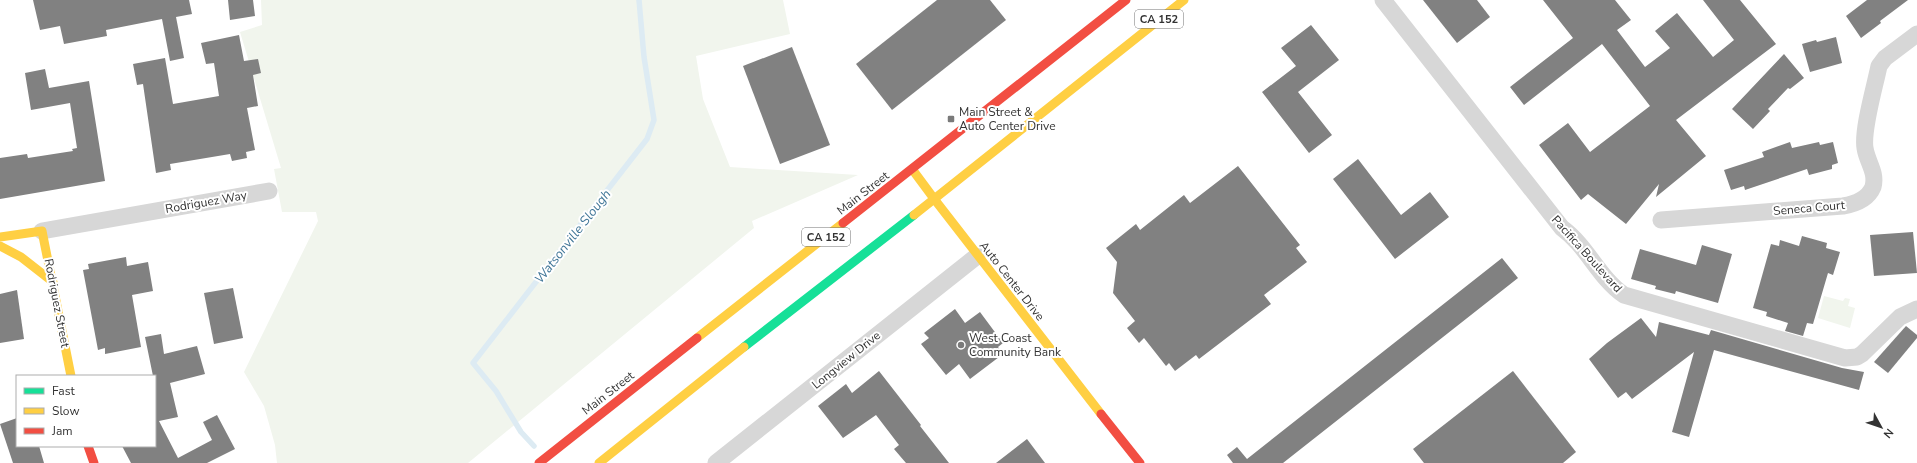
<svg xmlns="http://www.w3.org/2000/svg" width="1917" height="463" font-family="'Nunito Sans',sans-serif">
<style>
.green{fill:#f1f5ed}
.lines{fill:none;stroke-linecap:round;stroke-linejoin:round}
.stream{stroke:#ddebf3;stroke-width:5.5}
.building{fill:#818181}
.street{stroke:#d7d7d7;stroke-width:17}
.fast{stroke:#16e098;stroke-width:9}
.slow{stroke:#ffcf43;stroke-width:9}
.jam{stroke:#f24e42;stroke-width:9}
.poi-dot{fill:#7a7a7a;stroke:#fff;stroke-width:1.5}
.labels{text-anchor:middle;stroke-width:4;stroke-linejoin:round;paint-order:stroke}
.shield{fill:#fff;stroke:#707070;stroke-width:1}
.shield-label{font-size:11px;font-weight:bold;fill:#333}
.poi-label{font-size:12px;fill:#333;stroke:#fff;text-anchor:start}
.street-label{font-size:12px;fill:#333;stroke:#fff}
.water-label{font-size:13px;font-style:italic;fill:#3f7597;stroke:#fff}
</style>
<rect width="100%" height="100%" fill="#fff"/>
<!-- green -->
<g class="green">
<polygon points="261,0 783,0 790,34 696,56 703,99 730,167 858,175 752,221 754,228 468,463 277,463 275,445 264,406 244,372 318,221 316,212 282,212 274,169 281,168 240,32 262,25"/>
<polygon points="1824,296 1843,301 1845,298 1850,299 1848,306 1855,308 1850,328 1818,318"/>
</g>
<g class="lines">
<!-- stream -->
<polyline class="stream" points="534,446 521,432 496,391 473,363 647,139 654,120 644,57 639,0"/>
</g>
<!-- building -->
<g class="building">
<polygon points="33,0 189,0 192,14 176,17 184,58 170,61 162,19 106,30 107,36 64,44 60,26 40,30"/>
<polygon points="228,0 253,0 255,16 230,20"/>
<polygon points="937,0 990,0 1006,20 892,110 856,64"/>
<polygon points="1423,0 1477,0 1490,17 1457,43"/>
<polygon points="1543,0 1615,0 1631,20 1617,30 1645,67 1670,48 1655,31 1677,13 1713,57 1734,40 1703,0 1740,0 1776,44 1676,120 1706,156 1656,197 1659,184 1626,224 1588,194 1581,200 1539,145 1568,123 1590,152 1650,106 1602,44 1524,105 1510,87 1573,38"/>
<polygon points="1867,0 1908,0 1880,21 1881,23 1861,38 1846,16"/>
<polygon points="1311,25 1339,60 1298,92 1332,135 1309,153 1262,92 1296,66 1281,48"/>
<polygon points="239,35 244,61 258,59 261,73 253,75 258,106 247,108 255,150 246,152 247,158 232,161 230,154 170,164 171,170 156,173 143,84 137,85 133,64 165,58 173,104 219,96 214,63 206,64 201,43"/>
<polygon points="1836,37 1842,63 1810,72 1802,44 1816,40 1817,42"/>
<polygon points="792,47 830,145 780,164 743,66"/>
<polygon points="1784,54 1804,78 1790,89 1788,88 1768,109 1770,111 1753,129 1732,109"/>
<polygon points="45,69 49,88 89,81 105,181 0,199 0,158 27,154 28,158 73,151 72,149 77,148 70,103 31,110 25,73"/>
<polygon points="1790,142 1792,148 1819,142 1820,145 1833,142 1838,163 1832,165 1832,169 1809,175 1807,169 1745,190 1744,186 1731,190 1724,170 1764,157 1762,152"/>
<polygon points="1358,159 1401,215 1430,192 1449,217 1395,259 1333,179"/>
<polygon points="1238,166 1300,245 1296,248 1307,262 1264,295 1271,304 1199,359 1196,355 1175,371 1169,363 1166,366 1144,338 1139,343 1127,328 1135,321 1113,293 1117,262 1106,248 1136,224 1140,230 1184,195 1190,203"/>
<polygon points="1913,232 1917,273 1874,276 1870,235"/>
<polygon points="1802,236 1827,243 1826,248 1840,252 1833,275 1828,273 1813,324 1807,323 1803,336 1785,331 1788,323 1766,316 1767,312 1753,308 1771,244 1779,246 1780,240 1799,246"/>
<polygon points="1702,245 1732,254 1718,303 1676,291 1675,294 1655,289 1656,286 1631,279 1640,249 1696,265"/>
<polygon points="126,257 127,266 148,262 153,291 132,295 141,347 105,354 105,348 98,350 83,270 89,269 88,264"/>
<polygon points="1502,258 1518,278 1283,463 1233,463 1227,455 1237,447 1247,459"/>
<polygon points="233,288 243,338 214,344 204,293"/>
<polygon points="17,290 24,339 0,343 0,294"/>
<polygon points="955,309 965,323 980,312 1003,343 998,347 1003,354 970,379 959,364 946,375 921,344 929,338 924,333"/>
<polygon points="1641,318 1656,337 1659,322 1709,335 1711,330 1842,368 1864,372 1859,390 1714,350 1689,437 1672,432 1694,352 1632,399 1626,392 1618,398 1589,359 1607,343"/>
<polygon points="1906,326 1917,335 1917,338 1888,373 1874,362"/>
<polygon points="161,334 164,354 197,346 205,374 170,383 178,417 159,421 178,458 212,440 203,422 217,415 235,449 207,463 131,463 122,446 155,446 155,376 153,376 145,337"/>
<polygon points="879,371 921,425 920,426 949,463 906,463 894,449 899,445 876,415 843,438 818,406 846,384 852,393"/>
<polygon points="1513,371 1576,452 1563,463 1424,463 1413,449"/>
<polygon points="17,418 17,446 39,446 44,463 13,463 0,424"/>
<polygon points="1027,439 1045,463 996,463"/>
</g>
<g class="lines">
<!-- street -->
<g class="street">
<path d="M 1383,0 L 1562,228 C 1587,246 1599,278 1624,295 L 1845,358 L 1857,357 L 1862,354 L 1900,317 L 1917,309"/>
<path d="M 1661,220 L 1843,206 C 1855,204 1868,199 1873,187 C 1877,172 1867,162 1865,148 C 1862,130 1875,86 1879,66 L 1885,58 L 1917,34"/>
<polyline points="42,231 269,191"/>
<polyline points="716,463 977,256"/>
</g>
<!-- fast -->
<polyline class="fast" points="744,347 914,215"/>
<!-- slow -->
<g class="slow">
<polyline points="912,169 935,200"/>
<polyline points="935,200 1101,414"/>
<polyline points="914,215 1184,0"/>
<polyline points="0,237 42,231 71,376"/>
<polyline points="0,246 21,257 53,282"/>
<polyline points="697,338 843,223"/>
<polyline points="599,463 744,347"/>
</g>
<!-- jam -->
<g class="jam">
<polyline points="843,223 1126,0"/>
<polyline points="1101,414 1140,463"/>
<polyline points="88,446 94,463"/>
<polyline points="539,463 697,338"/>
</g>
</g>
<!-- markers -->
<g class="poi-dot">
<rect x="947" y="115" width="8" height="8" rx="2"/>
<circle cx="961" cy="345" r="4"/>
</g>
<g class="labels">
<!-- shield labels -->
<g class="shield">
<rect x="1135" y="10" width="48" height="18" rx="3"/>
<rect x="802" y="228" width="48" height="18" rx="3"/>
</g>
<g class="shield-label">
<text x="1159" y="23">CA 152</text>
<text x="826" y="241">CA 152</text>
</g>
<!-- poi labels -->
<g class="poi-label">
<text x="959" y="116">Main Street &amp;<tspan x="959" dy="14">Auto Center Drive</tspan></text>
<text x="969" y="342">West Coast<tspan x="969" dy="14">Community Bank</tspan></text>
</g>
<!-- street labels -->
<g class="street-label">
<text transform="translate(863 193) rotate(-38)" y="4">Main Street</text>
<text transform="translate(206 202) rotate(-10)" y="4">Rodriguez Way</text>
<text transform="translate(1809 208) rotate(-5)" y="4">Seneca Court</text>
<text transform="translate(1587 254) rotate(48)" y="4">Pacifica Boulevard</text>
<text transform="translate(1012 281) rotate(52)" y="4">Auto Center Drive</text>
<text transform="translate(57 303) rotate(79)" y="4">Rodriguez Street</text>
<text transform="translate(846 360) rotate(-39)" y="4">Longview Drive</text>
<text transform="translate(608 393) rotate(-38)" y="4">Main Street</text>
</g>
<!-- water labels -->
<g class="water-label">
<text transform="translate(572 236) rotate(-52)" y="5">Watsonville Slough</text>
</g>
</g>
<!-- legend -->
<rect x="16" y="375" width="140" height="72" fill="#ffffff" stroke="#adadad"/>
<rect x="24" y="388" width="20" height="6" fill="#16e098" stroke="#adadad"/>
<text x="52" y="395" font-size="12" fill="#333333">Fast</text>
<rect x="24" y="408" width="20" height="6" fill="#ffcf43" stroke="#adadad"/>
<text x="52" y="415" font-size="12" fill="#333333">Slow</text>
<rect x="24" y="428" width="20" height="6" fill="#f24e42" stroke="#adadad"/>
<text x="52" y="435" font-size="12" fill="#333333">Jam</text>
<!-- north arrow -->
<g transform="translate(1881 427) rotate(130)" stroke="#ffffff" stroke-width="3" paint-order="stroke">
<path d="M0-3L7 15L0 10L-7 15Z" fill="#333333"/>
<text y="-6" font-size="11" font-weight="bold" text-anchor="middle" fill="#333333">N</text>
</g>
</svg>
